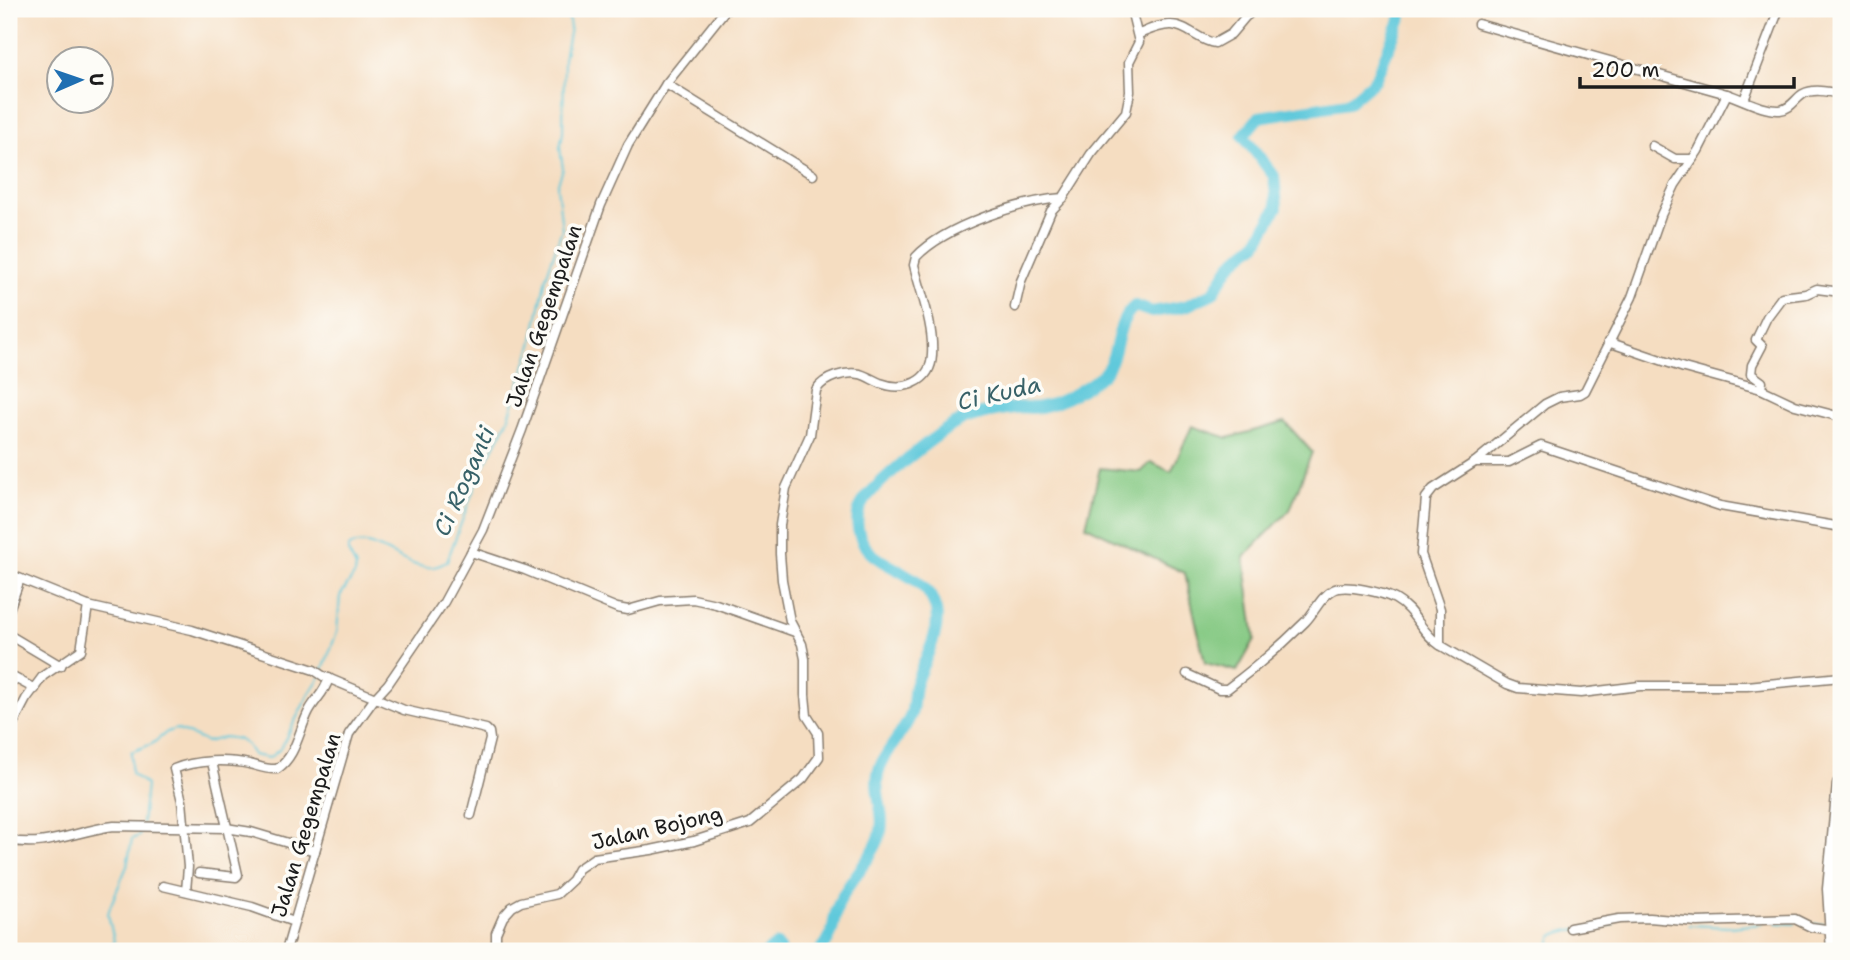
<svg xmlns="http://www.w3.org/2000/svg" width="1850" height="960" font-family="'Shantell Sans',sans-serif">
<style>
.green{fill:#85c983;stroke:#507250;stroke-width:2}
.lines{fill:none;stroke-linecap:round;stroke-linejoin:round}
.stream{stroke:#60c9db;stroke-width:2}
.river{stroke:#60c9db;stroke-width:12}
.street-casing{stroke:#887c6e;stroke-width:11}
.highway-casing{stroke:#887c6e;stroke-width:19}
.street{stroke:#fff;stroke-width:8}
.highway{stroke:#fff;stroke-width:16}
.labels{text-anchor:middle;stroke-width:7;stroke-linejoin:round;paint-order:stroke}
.street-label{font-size:21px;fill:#1c1c1c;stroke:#fdfcf7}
.water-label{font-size:23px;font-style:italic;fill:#376168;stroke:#fdfcf7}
</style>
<rect width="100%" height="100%" fill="#fdfcf7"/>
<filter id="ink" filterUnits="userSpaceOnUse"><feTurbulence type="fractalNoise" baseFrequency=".0143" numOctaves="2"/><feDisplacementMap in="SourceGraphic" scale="14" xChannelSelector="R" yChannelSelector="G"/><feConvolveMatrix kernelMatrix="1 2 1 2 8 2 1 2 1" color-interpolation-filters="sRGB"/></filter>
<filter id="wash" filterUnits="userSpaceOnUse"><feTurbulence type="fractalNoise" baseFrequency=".00686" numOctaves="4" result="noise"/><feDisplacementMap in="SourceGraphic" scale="28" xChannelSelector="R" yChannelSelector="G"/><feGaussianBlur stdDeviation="1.57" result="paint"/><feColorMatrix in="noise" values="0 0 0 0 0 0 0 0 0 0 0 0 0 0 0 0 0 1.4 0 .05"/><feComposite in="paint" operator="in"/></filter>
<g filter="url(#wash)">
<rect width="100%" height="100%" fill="#f5ddc1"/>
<!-- green -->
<polygon class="green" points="1285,422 1312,452 1290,510 1244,557 1255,639 1237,671 1205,663 1185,573 1086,526 1100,468 1141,472 1151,462 1171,472 1192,426 1228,438"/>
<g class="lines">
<!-- stream -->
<g class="stream">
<path d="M 322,672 L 337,632 L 340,596 L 355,574 L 356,567 L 348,552 L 348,548 C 375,527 415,586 447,561 L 478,478 L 508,420 L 532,345 L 546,277 L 562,229 L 557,186 L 563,169 L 560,148 L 563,132 L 564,59 L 570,28 L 567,9"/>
<polyline points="142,824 146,785 131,773 131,752 152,744 167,732 176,729 207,742 224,737 238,739 247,745 253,755 269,758 280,749 308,696 320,677"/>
<polyline points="1776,923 1795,924"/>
<polyline points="1814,924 1826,924"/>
<polyline points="1689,925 1729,927 1763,924"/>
<polyline points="110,951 114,941 108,914 110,907 127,866 132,839 139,836 141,829"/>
<path d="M 1549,951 L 1552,937 C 1567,926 1595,931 1614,924"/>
</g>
<!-- river -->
<g class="river">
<polyline points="768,951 777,945 781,951"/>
<path d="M 820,951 C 837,933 831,922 839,903 C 848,881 874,857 880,835 C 887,812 871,790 880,767 C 887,749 902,735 910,717 C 914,708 913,696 915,686 C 922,662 941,636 936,610 C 928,575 893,573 871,553 C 858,541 853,520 862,504 C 873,484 946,425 967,418 C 982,413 999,410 1014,408 C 1023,406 1032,409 1040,407 C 1059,404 1082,390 1097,379 C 1123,361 1111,325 1135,306 L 1152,312 L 1186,306 L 1213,293 L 1232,263 L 1257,243 L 1277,207 L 1274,176 L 1243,136 L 1259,117 L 1348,103 L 1375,80 L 1401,18 L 1401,9"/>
</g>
</g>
</g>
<g filter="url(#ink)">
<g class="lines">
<!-- street casing -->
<g class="street-casing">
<g id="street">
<polyline points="1234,9 1248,15"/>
<polyline points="1478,24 1727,94"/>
<path d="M 1139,34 C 1149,30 1161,24 1172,25 C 1188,26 1199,41 1215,43 L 1231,34 L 1252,9"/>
<polyline points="666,84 813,175"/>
<polyline points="1744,100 1779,9"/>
<polyline points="1652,146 1675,159 1692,159"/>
<polyline points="1015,307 1021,281 1051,211 1063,198 1091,154 1126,112 1130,92 1129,62 1139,42 1131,9"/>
<polyline points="1608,342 1684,368 1761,389 1795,405 1841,417"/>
<polyline points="1761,389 1762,382 1751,374 1752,365 1762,346 1756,340 1767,317 1782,297 1806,294 1817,289 1841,292"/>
<path d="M 1475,462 L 1545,404 L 1559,397 L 1580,394 L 1585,391 L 1632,297 L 1661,215 L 1675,185 L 1698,151 L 1727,94 C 1743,99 1763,111 1780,110 C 1791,109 1795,99 1803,94 C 1814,88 1830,92 1841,94"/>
<polyline points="1841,527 1720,506 1541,446 1509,462 1475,462 1433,489 1426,498 1421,554 1440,609 1440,645 1507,684 1518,688 1581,693 1640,686 1747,686 1841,677"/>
<polyline points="471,552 525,570 617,608 628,610 660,601 693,599 716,604 795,632"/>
<polyline points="9,574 88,606 192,630 314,670 323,676 404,710 486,729 489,732 490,739 471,815"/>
<polyline points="9,610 20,579"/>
<polyline points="9,635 61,666"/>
<path d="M 1187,674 L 1219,689 L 1227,689 C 1254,669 1281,646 1305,622 C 1315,612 1320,597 1333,590 C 1345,583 1384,593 1395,599 C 1415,610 1421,633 1440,645"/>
<polyline points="9,675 35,689"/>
<polyline points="13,724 26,699 43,676 81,650 88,606"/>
<path d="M 9,840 C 44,849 78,830 114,826 L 226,828 L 251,832 L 315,851"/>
<polyline points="199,873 236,877 238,875 212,762"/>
<polyline points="163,886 252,907 294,922"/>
<path d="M 186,891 L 188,867 L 182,801 L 174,769 C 195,760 227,759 249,764 C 259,766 266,770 277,769 C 296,757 299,730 309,711 C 316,698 324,694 329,678"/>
<polyline points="1570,928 1619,919 1649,918 1697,922 1795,919 1811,927 1833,930"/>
<polyline points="286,951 349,734 375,698 388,684 444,602 483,530 522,430 601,205 628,145 666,84 726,9"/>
<path d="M 496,951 L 496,933 L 503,917 L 512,907 L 521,902 L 557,894 L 572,880 L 578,869 L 594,858 L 651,850 L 694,841 L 750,823 L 803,779 L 819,757 L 818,733 L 807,716 L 805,695 L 805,659 L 802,644 L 790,621 L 782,580 L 780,554 L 780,525 L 786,488 L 810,435 L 816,390 C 824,377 846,371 860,374 C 867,376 873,380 880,383 C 904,392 931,382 932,355 C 934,325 921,294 914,265 L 916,257 C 945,226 1021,201 1063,198"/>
</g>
</g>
<!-- highway casing -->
<g class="highway-casing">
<polyline id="highway" points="1835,951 1831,889 1841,784"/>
</g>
<!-- street -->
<use href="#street" class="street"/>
<!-- highway -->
<use href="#highway" class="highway"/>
</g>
</g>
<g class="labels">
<!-- street labels -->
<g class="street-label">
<text transform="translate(544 316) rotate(-71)" y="7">Jalan Gegempalan</text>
<text transform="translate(306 825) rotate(-73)" y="7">Jalan Gegempalan</text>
<text transform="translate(657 828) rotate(-13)" y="7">Jalan Bojong</text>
</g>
<!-- water labels -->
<g class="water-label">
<text transform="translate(999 393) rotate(-13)" y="8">Ci Kuda</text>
<text transform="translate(464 481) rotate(-66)" y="8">Ci Roganti</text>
</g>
</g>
<!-- margin -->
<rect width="1850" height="960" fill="none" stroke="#fdfcf7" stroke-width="35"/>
<!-- north arrow -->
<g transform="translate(80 80) rotate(88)"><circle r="33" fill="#fdfcf7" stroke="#a3a29f" stroke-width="2"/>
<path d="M0-5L12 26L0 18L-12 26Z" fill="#1f6fb2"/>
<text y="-10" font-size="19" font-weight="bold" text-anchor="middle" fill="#1c1c1c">U</text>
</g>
<!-- scale -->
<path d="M1580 77v10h214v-10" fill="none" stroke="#1c1c1c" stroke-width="3.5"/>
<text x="1591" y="77" font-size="21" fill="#1c1c1c" stroke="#fdfcf7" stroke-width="5" paint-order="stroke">200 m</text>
</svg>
